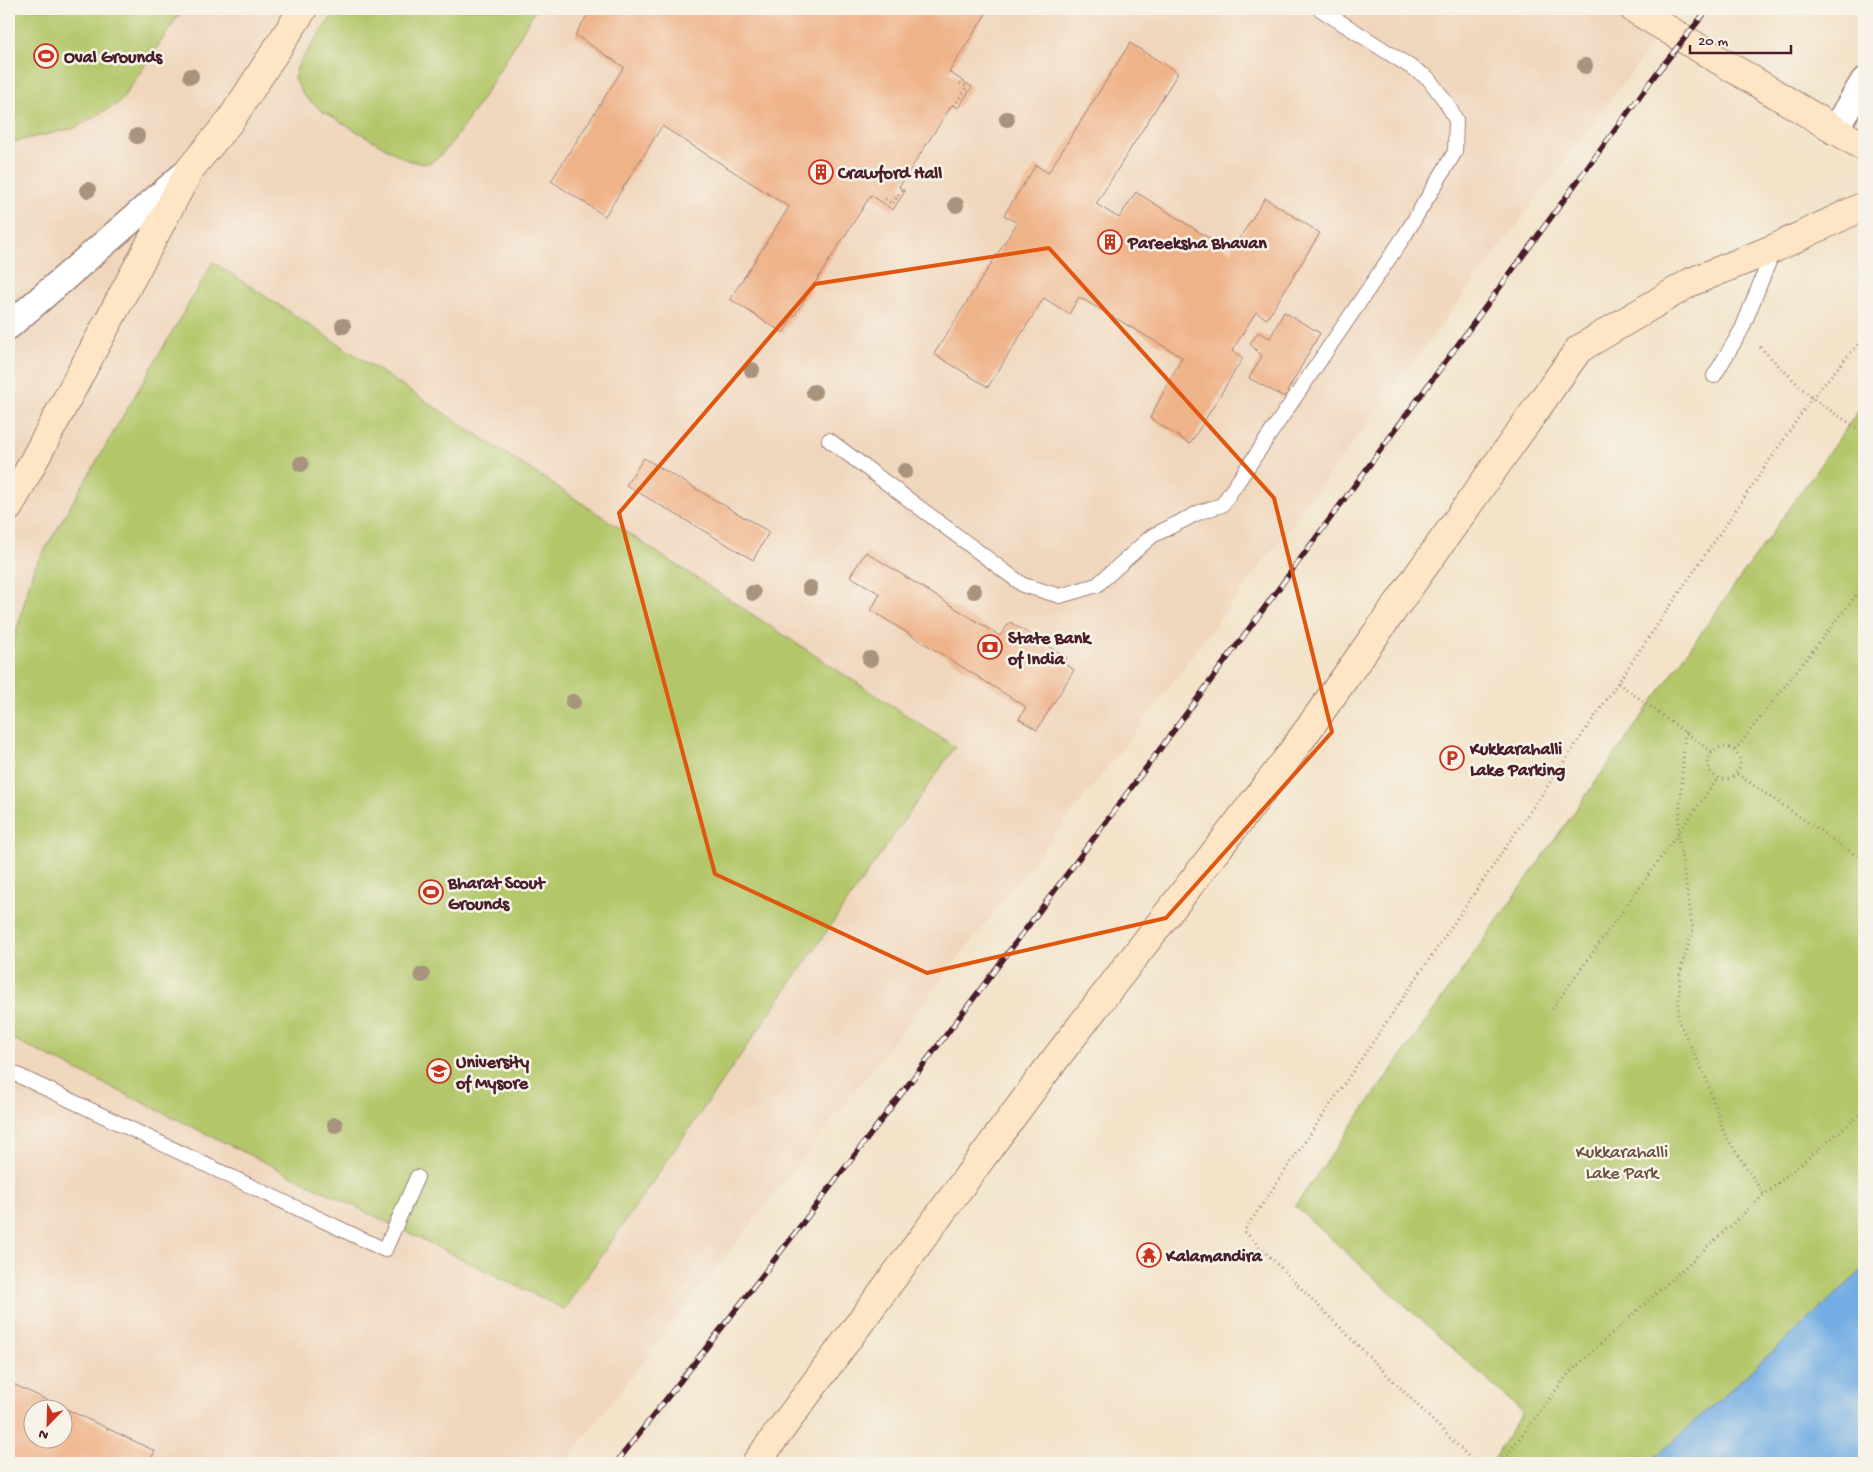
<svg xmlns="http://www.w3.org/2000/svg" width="1873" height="1472" font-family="'Gochi Hand',sans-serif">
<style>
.built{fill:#f0d6bc;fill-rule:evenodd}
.green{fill:#b3c76b;stroke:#7e734b}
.water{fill:#72ade3;stroke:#5e6687}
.building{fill:#efb389;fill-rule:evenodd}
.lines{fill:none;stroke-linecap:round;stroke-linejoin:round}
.lane-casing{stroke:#9e817a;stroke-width:16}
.street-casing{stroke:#9e817a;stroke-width:29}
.secondary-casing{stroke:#9e817a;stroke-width:30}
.path{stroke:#9e817a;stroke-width:3;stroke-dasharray:1 4;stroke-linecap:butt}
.lane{stroke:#fff;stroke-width:14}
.street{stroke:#fff;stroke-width:26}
.secondary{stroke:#fde5c5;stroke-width:28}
.rail-casing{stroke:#4a1f2b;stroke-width:5.5}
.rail{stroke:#f7f3e8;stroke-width:4;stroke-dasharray:11;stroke-linecap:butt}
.tree{fill:#a8937d}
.marked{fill:none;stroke:#e0560e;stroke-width:4;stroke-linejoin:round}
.labels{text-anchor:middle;stroke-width:5;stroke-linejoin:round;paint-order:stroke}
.poi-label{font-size:18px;font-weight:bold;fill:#4a1f2b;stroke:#f7f3e8;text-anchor:start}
.park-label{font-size:18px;fill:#6a513e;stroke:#f7f3e8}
</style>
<rect width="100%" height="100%" fill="#f7f3e8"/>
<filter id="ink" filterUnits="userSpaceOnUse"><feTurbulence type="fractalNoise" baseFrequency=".02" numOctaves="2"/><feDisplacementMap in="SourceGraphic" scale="10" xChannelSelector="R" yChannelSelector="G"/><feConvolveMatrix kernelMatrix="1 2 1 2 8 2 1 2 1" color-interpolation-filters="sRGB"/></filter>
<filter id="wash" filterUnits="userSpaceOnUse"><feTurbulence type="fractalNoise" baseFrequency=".0096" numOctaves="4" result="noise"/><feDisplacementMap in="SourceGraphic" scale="20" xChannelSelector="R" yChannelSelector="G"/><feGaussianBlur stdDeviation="1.12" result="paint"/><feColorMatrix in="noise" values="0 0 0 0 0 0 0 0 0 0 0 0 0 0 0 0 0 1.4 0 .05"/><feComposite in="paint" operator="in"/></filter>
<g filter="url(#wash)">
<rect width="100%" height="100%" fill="#f3e3c9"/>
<!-- built -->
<path class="built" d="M 9,9 L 1679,9 L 1135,732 L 564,1463 L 9,1463 ZM 32,1410 L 62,1410 L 62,1440 L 32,1440 Z"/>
<!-- green -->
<g class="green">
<polygon points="9,9 183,9 120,102 75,128 9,143"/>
<path d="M 337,9 L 536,9 C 520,34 452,158 429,163 C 421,165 411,161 403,158 L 322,111 L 304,96 L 294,78 L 298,65 Z"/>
<polygon points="213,262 955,747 564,1309 9,1037 9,659 33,570"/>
<polygon points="1864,403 1864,1269 1649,1463 1491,1463 1523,1412 1295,1206"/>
</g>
<!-- water -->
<polygon class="water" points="1864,1269 1864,1463 1649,1463"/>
<g id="blocks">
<!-- building -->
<g class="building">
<polygon points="591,9 989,9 949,72 972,87 958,108 952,105 928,142 899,187 905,191 893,210 871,195 783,333 730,299 789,207 662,126 605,216 551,181 624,67 575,35"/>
<polygon points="1130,43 1178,73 1096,204 1119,218 1136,192 1231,252 1265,198 1320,233 1267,319 1256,312 1232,351 1243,358 1190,444 1150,418 1182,357 1079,297 1069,314 1044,298 988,387 934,354 1017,223 1004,215 1036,165 1048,173"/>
<polygon points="1284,312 1320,333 1284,397 1249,378 1262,356 1250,344 1258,332 1270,338"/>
<polygon points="644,458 769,532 753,560 626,485"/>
<polygon points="866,552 1000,636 1010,622 1067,658 1064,663 1074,670 1037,730 1019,719 1026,707 871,610 880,594 850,576"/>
<path d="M 9,1382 L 155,1451 L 149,1463 L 9,1463 ZM 32,1410 L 62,1410 L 62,1440 L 32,1440 Z"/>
</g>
</g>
</g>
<g filter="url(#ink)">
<use href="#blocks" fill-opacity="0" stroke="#9e817a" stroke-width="1"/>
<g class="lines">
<!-- lane casing -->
<g class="lane-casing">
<g id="lane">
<polyline points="1714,376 1742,329 1774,249"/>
<polyline points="829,440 1023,585 1060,596 1097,585 1152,536 1200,512 1222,505 1405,235 1455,152 1456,120 1446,102 1428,78 1320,9"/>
<polyline points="9,1071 385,1250 417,1177"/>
</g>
</g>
<!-- street casing -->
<g class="street-casing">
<g id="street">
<polyline points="1834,131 1864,81"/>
<polyline points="9,326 188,171"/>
</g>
</g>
<!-- secondary casing -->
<g class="secondary-casing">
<g id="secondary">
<polyline points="1634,9 1864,147"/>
<polyline points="9,507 190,169 230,121 303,9"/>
<polyline points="756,1463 1046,1071 1287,759 1579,349 1691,282 1775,248 1864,206"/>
</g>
</g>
<!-- path -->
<g class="path">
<polyline points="954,106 967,87 960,83"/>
<polyline points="885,199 892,204 902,190"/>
<polyline points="1760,347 1812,398 1864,433"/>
<polyline points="1618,683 1712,752"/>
<polyline points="1685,732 1678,834 1693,930 1680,972 1678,1020 1706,1078 1724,1133 1764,1195"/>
<circle cx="1724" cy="763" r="16"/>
<polyline points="1735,750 1864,585"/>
<polyline points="1737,774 1864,861"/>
<polyline points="1552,1009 1718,778"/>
<polyline points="1475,1463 1244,1231 1812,398 1864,337"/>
<polyline points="1501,1463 1569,1373 1764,1195 1864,1111"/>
</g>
<!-- lane -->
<use href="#lane" class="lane"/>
<!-- street -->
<use href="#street" class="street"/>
<!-- secondary -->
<use href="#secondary" class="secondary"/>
<!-- rail casing -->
<g class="rail-casing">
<path id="rail" d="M 616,1463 C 974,1009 1314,541 1656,74 L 1708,9"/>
</g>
<!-- rail -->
<use href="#rail" class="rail"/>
</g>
<!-- trees -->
<g class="tree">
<circle cx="1585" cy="66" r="8"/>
<circle cx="191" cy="76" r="8"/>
<circle cx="1007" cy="119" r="8"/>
<circle cx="137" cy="136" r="8"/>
<circle cx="88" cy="190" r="8"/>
<circle cx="956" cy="205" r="8"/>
<circle cx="343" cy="326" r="8"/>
<circle cx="752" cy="370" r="8"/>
<circle cx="814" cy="392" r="8"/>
<circle cx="301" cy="464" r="8"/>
<circle cx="905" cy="471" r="8"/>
<circle cx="810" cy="588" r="8"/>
<circle cx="974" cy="591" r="8"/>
<circle cx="753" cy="593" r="8"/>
<circle cx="870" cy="659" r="8"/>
<circle cx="573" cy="702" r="8"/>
<circle cx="422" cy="975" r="8"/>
<circle cx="335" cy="1125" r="8"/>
</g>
</g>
<!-- marked area -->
<path class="marked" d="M 1049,248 L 1274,498 L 1332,732 L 1166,918 L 927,973 L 715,874 L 619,513 L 815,284 Z"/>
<!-- icons -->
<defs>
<g id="stadium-ring" transform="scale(1.25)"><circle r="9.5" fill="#f7f3e8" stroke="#c8321e" stroke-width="1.5"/><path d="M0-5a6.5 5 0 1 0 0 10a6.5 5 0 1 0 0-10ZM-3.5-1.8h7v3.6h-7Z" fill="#c8321e"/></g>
<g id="building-ring" transform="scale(1.25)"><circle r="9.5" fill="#f7f3e8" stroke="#c8321e" stroke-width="1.5"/><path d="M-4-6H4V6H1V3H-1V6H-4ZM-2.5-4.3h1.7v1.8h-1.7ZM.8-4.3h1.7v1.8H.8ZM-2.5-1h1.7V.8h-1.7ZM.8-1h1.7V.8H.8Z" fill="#c8321e"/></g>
<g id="bank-ring" transform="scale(1.25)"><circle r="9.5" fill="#f7f3e8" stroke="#c8321e" stroke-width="1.5"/><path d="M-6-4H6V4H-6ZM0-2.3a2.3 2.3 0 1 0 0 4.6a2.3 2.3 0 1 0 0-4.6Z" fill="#c8321e"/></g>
<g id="parking-ring" transform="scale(1.25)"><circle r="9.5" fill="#f7f3e8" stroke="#c8321e" stroke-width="1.5"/><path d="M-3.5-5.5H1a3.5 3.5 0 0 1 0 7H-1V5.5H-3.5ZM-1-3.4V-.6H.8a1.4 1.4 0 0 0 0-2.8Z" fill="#c8321e"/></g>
<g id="university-ring" transform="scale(1.25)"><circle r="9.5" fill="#f7f3e8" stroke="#c8321e" stroke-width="1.5"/><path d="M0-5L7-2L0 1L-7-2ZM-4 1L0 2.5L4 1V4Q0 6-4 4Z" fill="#c8321e"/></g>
<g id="temple-ring" transform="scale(1.25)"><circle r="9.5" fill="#f7f3e8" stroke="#c8321e" stroke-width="1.5"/><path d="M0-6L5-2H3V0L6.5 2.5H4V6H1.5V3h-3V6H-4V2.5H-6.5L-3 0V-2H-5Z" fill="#c8321e"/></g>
</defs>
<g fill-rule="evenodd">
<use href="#stadium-ring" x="46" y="56"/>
<use href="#building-ring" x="821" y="172"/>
<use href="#building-ring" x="1110" y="242"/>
<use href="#bank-ring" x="990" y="647"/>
<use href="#parking-ring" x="1452" y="758"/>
<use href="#stadium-ring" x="431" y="892"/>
<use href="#university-ring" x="439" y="1071"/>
<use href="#temple-ring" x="1149" y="1255"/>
</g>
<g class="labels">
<!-- poi labels -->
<g class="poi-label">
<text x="64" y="62">Oval Grounds</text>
<text x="838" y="178">Crawford Hall</text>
<text x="1128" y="248">Pareeksha Bhavan</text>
<text x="1008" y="643">State Bank<tspan x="1008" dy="21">of India</tspan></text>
<text x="1470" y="754">Kukkarahalli<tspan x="1470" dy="21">Lake Parking</tspan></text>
<text x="448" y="888">Bharat Scout<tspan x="448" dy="21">Grounds</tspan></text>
<text x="456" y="1067">University<tspan x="456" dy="21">of Mysore</tspan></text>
<text x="1166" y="1261">Kalamandira</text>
</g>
<!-- park labels -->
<g class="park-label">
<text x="1622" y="1157">Kukkarahalli<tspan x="1622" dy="21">Lake Park</tspan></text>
</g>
</g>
<!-- margin -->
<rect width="1873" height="1472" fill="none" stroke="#f7f3e8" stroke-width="30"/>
<!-- north arrow -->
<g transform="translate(48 1424) rotate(203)"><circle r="24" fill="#f7f3e8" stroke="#b29e9c"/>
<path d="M0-4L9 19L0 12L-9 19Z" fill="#c8321e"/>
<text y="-8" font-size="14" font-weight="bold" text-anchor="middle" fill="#4a1f2b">N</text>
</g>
<!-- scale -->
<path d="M1690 45v8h101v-8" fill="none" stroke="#4a1f2b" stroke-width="2.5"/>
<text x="1698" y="45" font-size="15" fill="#4a1f2b" stroke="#f7f3e8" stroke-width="4" paint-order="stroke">20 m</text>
</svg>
